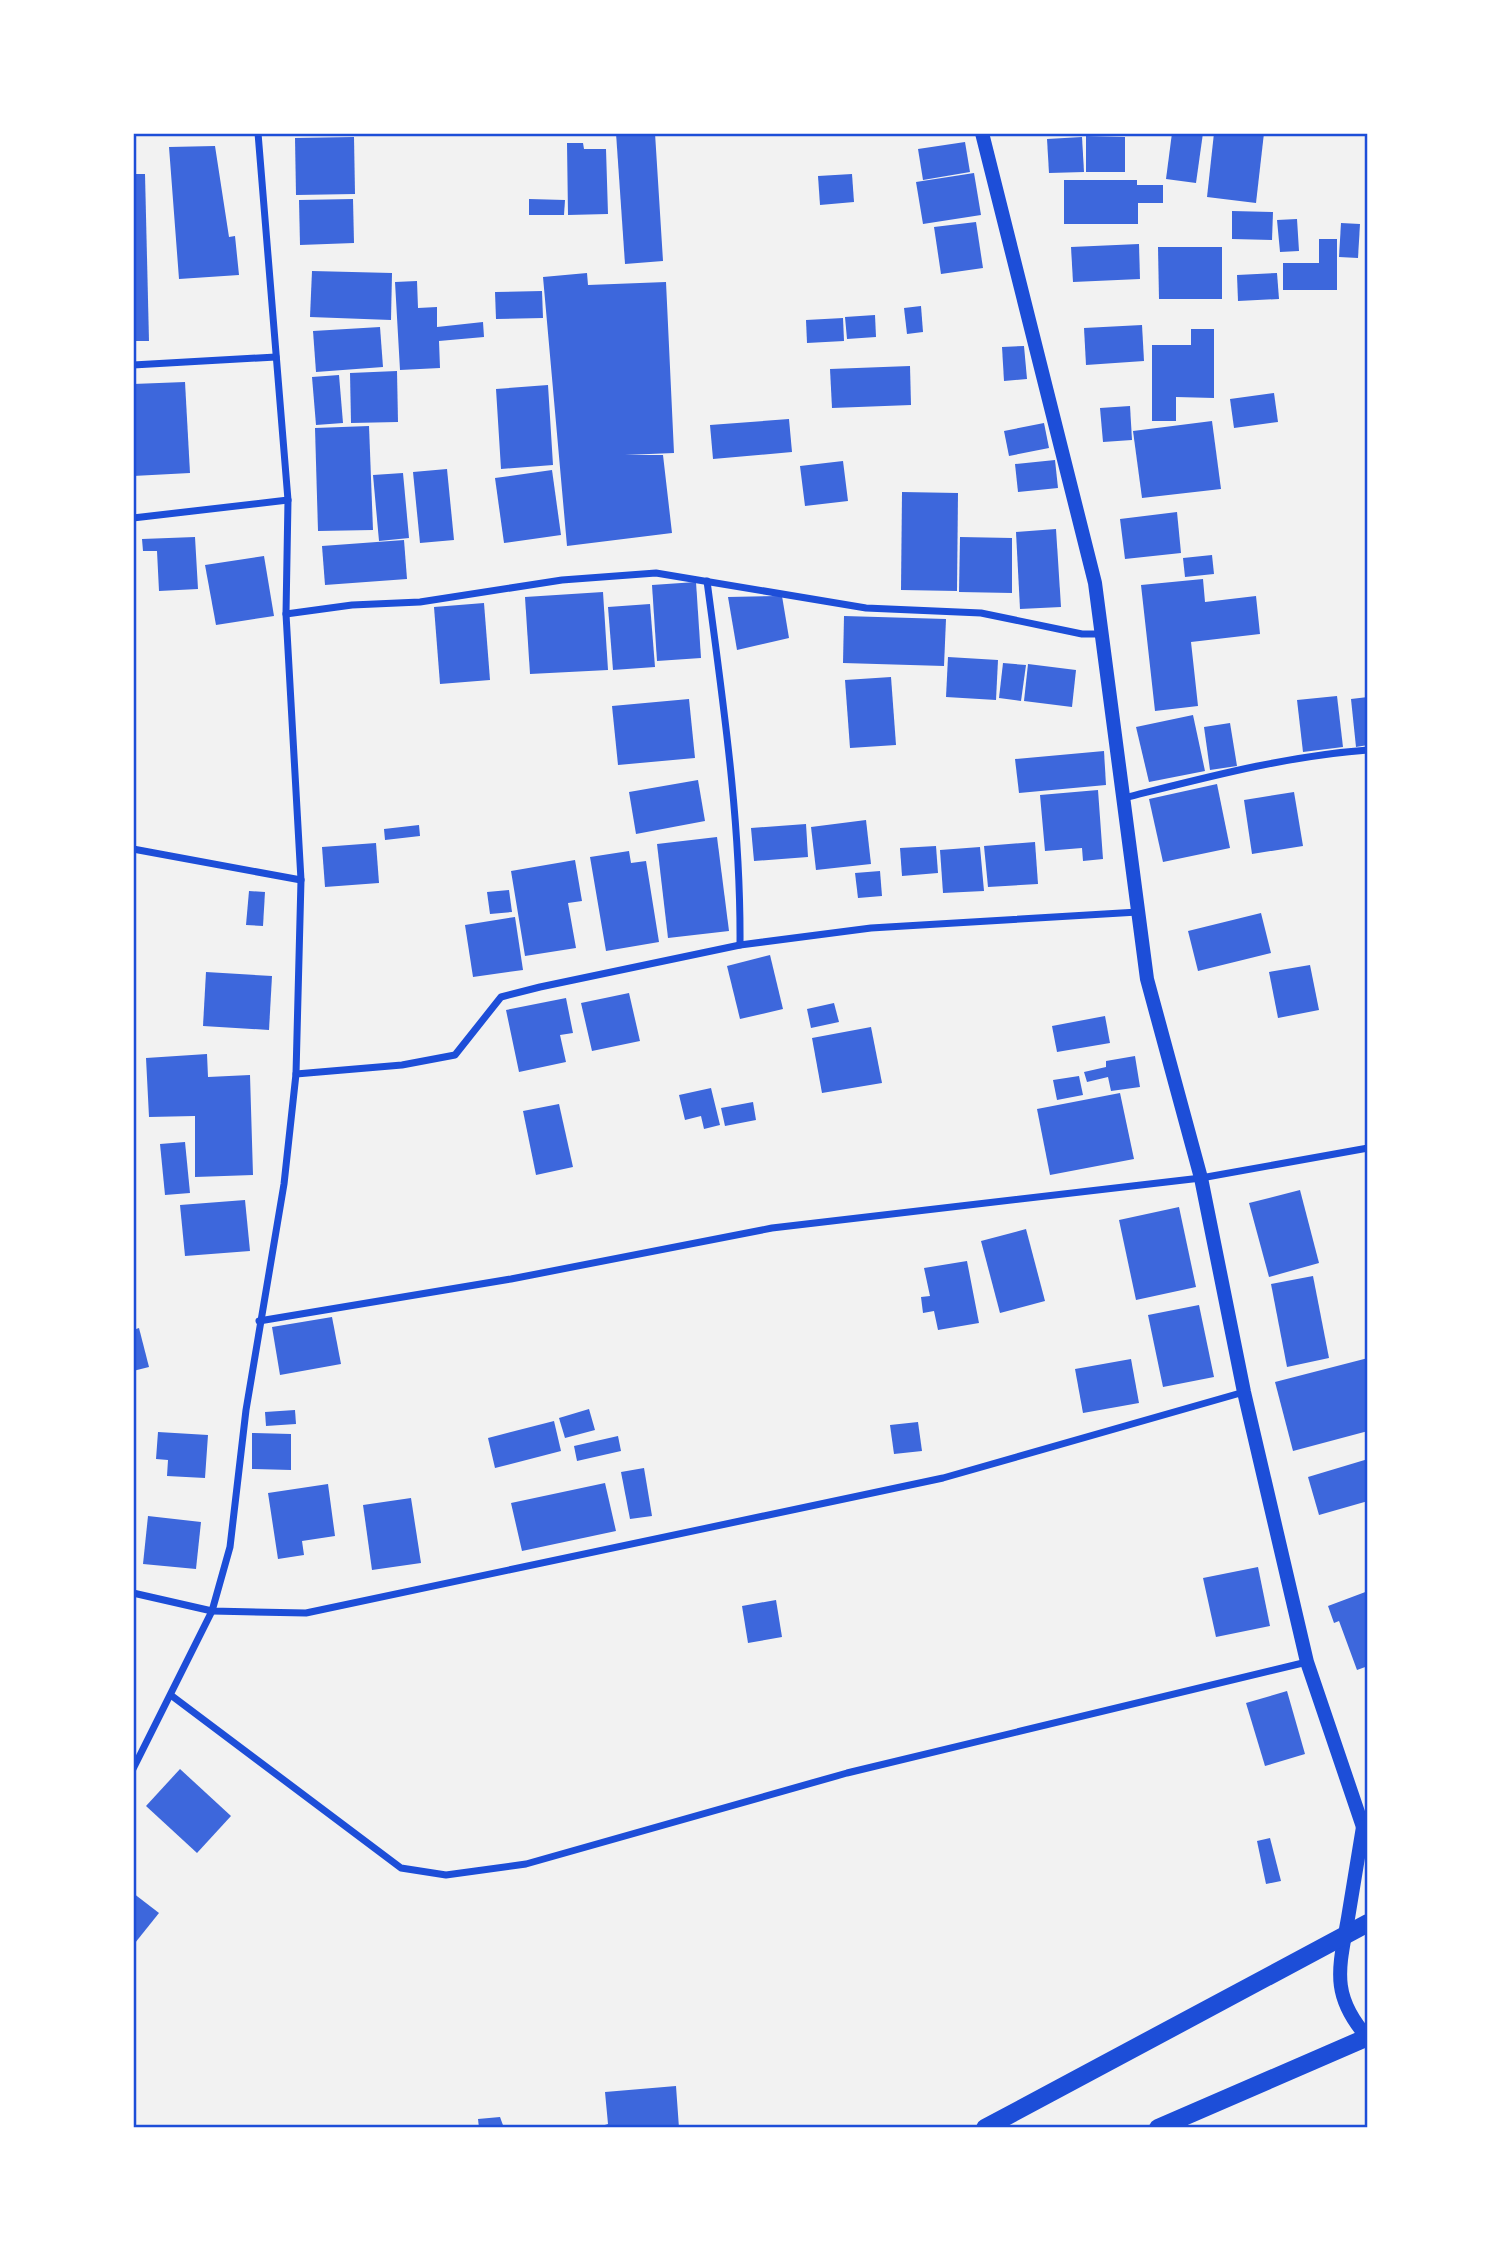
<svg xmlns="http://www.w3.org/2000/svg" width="1501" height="2261" font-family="'Fira Sans Condensed',sans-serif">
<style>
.building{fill:#3d67dc}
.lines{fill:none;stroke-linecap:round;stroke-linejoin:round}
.minor{stroke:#1d4ed8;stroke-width:7}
.secondary{stroke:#1d4ed8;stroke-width:14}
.primary{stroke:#1d4ed8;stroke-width:18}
.neatline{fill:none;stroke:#1d4ed8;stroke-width:2.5}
</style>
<rect width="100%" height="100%" fill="#f2f2f2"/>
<!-- building -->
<g class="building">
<polygon points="616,133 655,133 663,261 625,264"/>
<polygon points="1172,133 1203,133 1196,183 1166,179"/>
<polygon points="1214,133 1264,133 1256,203 1207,197"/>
<polygon points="1086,136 1125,137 1125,172 1086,172"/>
<polygon points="354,137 355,194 296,195 295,138"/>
<polygon points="1082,137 1084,172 1049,173 1047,139"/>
<polygon points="965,142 970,172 923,180 918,149"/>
<polygon points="567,143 583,143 584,149 606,149 608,214 568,215"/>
<polygon points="215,146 229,237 235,236 239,275 179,279 169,147"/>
<polygon points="974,173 981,215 923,224 916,182"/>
<polygon points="133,174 145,174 149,341 133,341"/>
<polygon points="852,174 854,202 820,205 818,176"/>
<polygon points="1064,180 1137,180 1137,185 1163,185 1163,203 1138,203 1138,224 1064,224"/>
<polygon points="353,199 354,243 300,245 299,200"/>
<polygon points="529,199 565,200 564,215 529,215"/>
<polygon points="1232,211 1273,212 1272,240 1232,239"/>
<polygon points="1297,219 1299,251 1280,252 1277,220"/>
<polygon points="976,222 983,268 941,274 934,227"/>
<polygon points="1341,223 1360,224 1358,258 1339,257"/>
<polygon points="1319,239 1337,239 1337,290 1283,290 1283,263 1319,263"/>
<polygon points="1139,244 1140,279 1073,282 1071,247"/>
<polygon points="1158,247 1222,247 1222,299 1159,299"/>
<polygon points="312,271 392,273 391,320 310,317"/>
<polygon points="587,273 588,285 666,282 674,453 625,455 663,455 672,533 567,546 543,277"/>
<polygon points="1277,273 1279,299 1238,301 1237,275"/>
<polygon points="417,281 418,308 437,307 437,327 483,322 484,337 439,341 440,368 400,370 395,282"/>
<polygon points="542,291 543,318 496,319 495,292"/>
<polygon points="921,306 923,332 907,334 904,308"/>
<polygon points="875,315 876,337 847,339 845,317"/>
<polygon points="843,318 844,341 807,343 806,320"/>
<polygon points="1142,325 1144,361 1086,365 1084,328"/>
<polygon points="380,327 383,367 316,372 313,331"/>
<polygon points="1191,329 1214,329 1214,398 1176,397 1176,421 1152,421 1152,345 1191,345"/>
<polygon points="1024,346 1027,379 1004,381 1002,347"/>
<polygon points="910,366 911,405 832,408 830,369"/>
<polygon points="397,371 398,422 351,423 350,373"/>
<polygon points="339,375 343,423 316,425 312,377"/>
<polygon points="185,382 190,473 133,476 133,384"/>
<polygon points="548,385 553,465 501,469 496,389"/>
<polygon points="1274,393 1278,422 1234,428 1230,399"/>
<polygon points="1130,406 1132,440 1103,442 1100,408"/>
<polygon points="789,419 792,452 713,459 710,425"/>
<polygon points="1212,421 1221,489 1142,498 1133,431"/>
<polygon points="1044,423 1049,448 1009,456 1004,431"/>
<polygon points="369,426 373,530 318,531 315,428"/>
<polygon points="1055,460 1058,488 1018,492 1015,464"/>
<polygon points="843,461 848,501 805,506 800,466"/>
<polygon points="447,469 454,540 420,543 413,472"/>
<polygon points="552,470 561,535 504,543 495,478"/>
<polygon points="403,473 409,538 379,541 373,475"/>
<polygon points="902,492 958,493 957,591 901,590"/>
<polygon points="1177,512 1181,553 1125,559 1120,519"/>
<polygon points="1056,529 1061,607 1020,609 1016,532"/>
<polygon points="195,537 198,589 159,591 157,551 143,551 142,539"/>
<polygon points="960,537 1012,538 1012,593 959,592"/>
<polygon points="404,540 407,579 325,585 322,546"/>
<polygon points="1212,555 1214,574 1185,577 1183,558"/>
<polygon points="264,556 274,616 216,625 205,565"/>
<polygon points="1203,579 1205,602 1256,596 1260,634 1191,642 1198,706 1155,711 1141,585"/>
<polygon points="696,582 701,658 657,661 652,585"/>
<polygon points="603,592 608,670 530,674 525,597"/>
<polygon points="782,596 789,638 737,650 728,597"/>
<polygon points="484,603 490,680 440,684 434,607"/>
<polygon points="650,604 655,667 613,670 608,607"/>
<polygon points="844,616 946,619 944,666 843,663"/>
<polygon points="948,657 998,660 996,700 946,697"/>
<polygon points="1003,663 1026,665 1021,701 999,698"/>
<polygon points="1028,664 1076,670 1072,707 1024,701"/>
<polygon points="891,677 896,745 850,748 845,680"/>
<polygon points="1337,696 1343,747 1303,752 1297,700"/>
<polygon points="1368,697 1368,745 1356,747 1351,699"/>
<polygon points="689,699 695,758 618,765 612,706"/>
<polygon points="1193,715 1205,771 1149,782 1136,727"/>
<polygon points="1230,723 1237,766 1210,770 1204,727"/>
<polygon points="1104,751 1106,785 1019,793 1015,759"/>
<polygon points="698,780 705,821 636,834 629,792"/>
<polygon points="1217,784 1230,848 1163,862 1149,799"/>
<polygon points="1098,790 1103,859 1083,861 1082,848 1045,851 1040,795"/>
<polygon points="1294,792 1303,846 1252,854 1244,800"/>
<polygon points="866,820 871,864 816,870 811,827"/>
<polygon points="806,824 808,857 754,861 751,828"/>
<polygon points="419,825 420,836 385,840 384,829"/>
<polygon points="717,837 729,931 668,938 657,844"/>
<polygon points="1035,842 1038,884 988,887 984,846"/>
<polygon points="376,843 379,883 325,887 322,847"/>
<polygon points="936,846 938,873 902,876 900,848"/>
<polygon points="980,847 984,891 943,893 940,850"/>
<polygon points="629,851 631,863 646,861 659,942 606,951 590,857"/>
<polygon points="575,860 582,901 568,903 576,948 525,956 511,871"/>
<polygon points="880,871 882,896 858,898 855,873"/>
<polygon points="509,890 512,912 490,914 487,892"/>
<polygon points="249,891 265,892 263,926 246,925"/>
<polygon points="1261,913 1271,953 1198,971 1188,931"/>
<polygon points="515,917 523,970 473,977 465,925"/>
<polygon points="770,955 783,1009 740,1019 727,966"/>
<polygon points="1310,965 1319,1010 1278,1018 1269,972"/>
<polygon points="206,972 272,976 269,1030 203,1026"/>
<polygon points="629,993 640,1041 592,1051 581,1003"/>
<polygon points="566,998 573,1033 560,1035 566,1062 519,1072 506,1010"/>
<polygon points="834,1003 839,1022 811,1028 807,1009"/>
<polygon points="1105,1016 1110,1043 1057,1052 1052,1026"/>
<polygon points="871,1027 882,1083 822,1093 812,1038"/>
<polygon points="207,1054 208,1077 250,1075 253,1175 195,1177 195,1116 149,1117 146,1058"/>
<polygon points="1135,1056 1140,1087 1111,1091 1108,1077 1087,1082 1084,1072 1106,1067 1106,1061"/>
<polygon points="1079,1076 1083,1095 1057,1100 1053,1080"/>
<polygon points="711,1088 720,1125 704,1129 701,1116 685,1120 679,1095"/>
<polygon points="1120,1093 1134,1159 1050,1175 1037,1109"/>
<polygon points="753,1102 756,1120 725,1126 721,1108"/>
<polygon points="559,1104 573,1167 536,1175 523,1111"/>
<polygon points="185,1142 190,1193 165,1195 160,1144"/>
<polygon points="1300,1190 1319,1263 1269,1277 1249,1203"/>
<polygon points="245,1200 250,1251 185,1256 180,1205"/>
<polygon points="1179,1207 1196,1287 1136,1300 1119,1220"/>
<polygon points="1026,1229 1045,1301 1000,1313 981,1241"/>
<polygon points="967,1261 979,1323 938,1330 934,1311 923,1313 921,1297 930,1296 924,1268"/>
<polygon points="1313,1276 1329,1358 1287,1367 1271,1284"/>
<polygon points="1199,1305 1214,1377 1163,1387 1148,1315"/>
<polygon points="332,1317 341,1364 280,1375 272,1327"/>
<polygon points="139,1328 149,1367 133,1371 133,1330"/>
<polygon points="1368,1358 1368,1431 1293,1451 1275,1382"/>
<polygon points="1131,1359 1139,1403 1083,1413 1075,1369"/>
<polygon points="589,1409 595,1430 565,1438 559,1418"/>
<polygon points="295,1410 296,1424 266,1426 265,1412"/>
<polygon points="554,1421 561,1451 495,1468 488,1438"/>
<polygon points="918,1422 922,1451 894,1454 890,1425"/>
<polygon points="158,1432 208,1435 205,1478 167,1476 168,1460 156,1459"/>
<polygon points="252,1433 291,1434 291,1470 252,1469"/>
<polygon points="618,1436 621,1451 577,1461 574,1446"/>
<polygon points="1368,1459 1368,1501 1319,1515 1308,1477"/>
<polygon points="644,1468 652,1516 630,1519 621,1472"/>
<polygon points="605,1483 616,1531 522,1551 511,1503"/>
<polygon points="328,1484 335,1536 302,1541 304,1555 278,1559 268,1493"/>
<polygon points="411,1498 421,1563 372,1570 363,1505"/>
<polygon points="148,1516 201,1522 196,1569 143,1564"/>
<polygon points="1258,1567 1270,1626 1216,1637 1203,1578"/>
<polygon points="1368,1591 1368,1666 1357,1670 1339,1621 1334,1623 1328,1606"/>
<polygon points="776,1600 782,1637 748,1643 742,1606"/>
<polygon points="1287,1691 1305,1754 1265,1766 1246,1703"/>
<polygon points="180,1769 231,1816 197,1853 146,1806"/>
<polygon points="1270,1838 1281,1881 1266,1884 1257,1841"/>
<polygon points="133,1893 159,1913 135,1943 133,1941"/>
<polygon points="676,2086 679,2128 595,2128 608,2124 605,2092"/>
<polygon points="500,2117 504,2128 479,2128 478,2119"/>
</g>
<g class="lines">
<!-- minor -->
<g class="minor">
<polyline points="133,365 276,357"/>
<polyline points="133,518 288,500"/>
<path d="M 707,581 C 723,702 741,823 740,945"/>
<polyline points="286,614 352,605 420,602 562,580 656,573 866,608 981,613 1082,634 1101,634"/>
<path d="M 1124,798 C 1204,778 1285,756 1368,750"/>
<polyline points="133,849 301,880"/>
<polyline points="296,1074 402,1065 455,1055 501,997 540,987 740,945 871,928 1138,912"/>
<polyline points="259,1321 511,1279 772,1228 1201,1178 1368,1148"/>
<polyline points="133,1593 212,1611 306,1613 943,1478 1244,1392"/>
<polyline points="172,1696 401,1868 446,1875 526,1864 847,1773 1307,1662"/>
<polyline points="133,1769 212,1611 230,1547 246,1410 284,1184 296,1074 301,880 286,614 288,500 258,133"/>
</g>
<!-- secondary -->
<g class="secondary">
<polyline points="982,133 1095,583 1147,979 1201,1178 1244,1392 1307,1662 1363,1827 1368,1834"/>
<path d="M 1363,1827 C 1358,1857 1353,1887 1348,1918 C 1339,1969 1330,1995 1368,2038"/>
</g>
<!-- primary -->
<g class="primary">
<polyline points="985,2128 1368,1923"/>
<polyline points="1158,2128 1368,2037"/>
</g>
</g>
<!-- border -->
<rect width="1501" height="2261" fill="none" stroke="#ffffff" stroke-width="270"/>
<rect x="135" y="135" width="1231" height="1991" class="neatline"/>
</svg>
